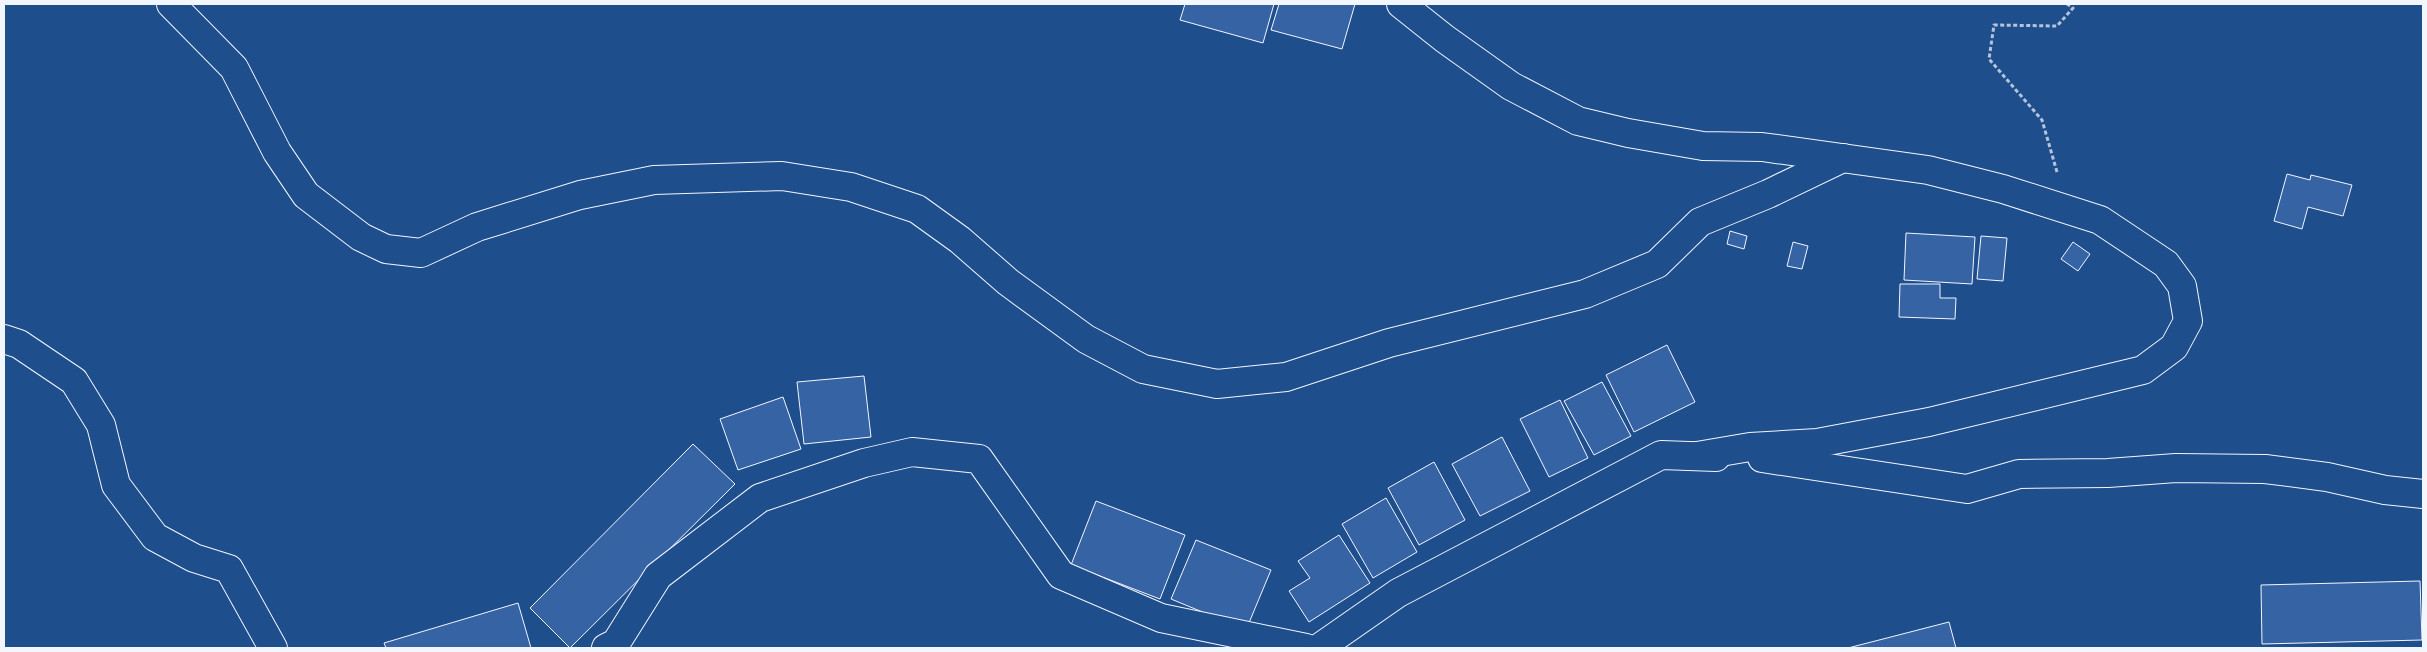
<svg xmlns="http://www.w3.org/2000/svg" width="2427" height="652" font-family="'Titillium Web',sans-serif">
<style>
.building{fill:#3563a3;stroke:#f2f6ff}
.lines{fill:none;stroke-linecap:round;stroke-linejoin:round}
.street-casing{stroke:#f2f6ff;stroke-width:30}
.path{stroke:#b3c4dc;stroke-width:3;stroke-dasharray:4 2.5;stroke-linecap:butt}
.street{stroke:#1f4e8c;stroke-width:28}
</style>
<rect width="100%" height="100%" fill="#1f4e8c"/>
<!-- building -->
<g class="building">
<polygon points="1185,4 1274,4 1263,43 1180,20"/>
<polygon points="1279,4 1355,4 1342,49 1271,30"/>
<polygon points="2287,174 2310,180 2311,175 2352,185 2343,216 2308,207 2302,229 2274,221"/>
<polygon points="1730,231 1747,236 1744,249 1727,244"/>
<polygon points="1906,233 1975,237 1972,284 1904,280"/>
<polygon points="1981,236 2007,238 2003,281 1977,279"/>
<polygon points="1793,242 1808,246 1802,269 1787,266"/>
<polygon points="2073,242 2090,254 2078,271 2061,259"/>
<polygon points="1900,284 1940,284 1940,298 1956,298 1955,319 1899,317"/>
<polygon points="1667,345 1695,402 1634,432 1606,375"/>
<polygon points="864,376 871,437 804,444 797,382"/>
<polygon points="1602,382 1631,436 1594,455 1564,401"/>
<polygon points="783,397 801,449 738,470 720,419"/>
<polygon points="1560,400 1588,458 1549,477 1520,419"/>
<polygon points="1502,437 1530,491 1480,516 1452,464"/>
<polygon points="693,444 735,484 570,648 530,608"/>
<polygon points="1434,462 1465,520 1419,545 1388,488"/>
<polygon points="1386,498 1417,552 1373,578 1342,524"/>
<polygon points="1096,501 1185,535 1160,599 1071,565"/>
<polygon points="1339,535 1370,583 1309,622 1289,591 1310,578 1298,561"/>
<polygon points="1196,540 1271,570 1246,630 1171,599"/>
<polygon points="2420,581 2422,640 2262,644 2261,585"/>
<polygon points="518,603 531,648 386,648 384,643"/>
<polygon points="1949,622 1956,648 1848,648"/>
</g>
<g class="lines">
<!-- street casing -->
<g class="street-casing">
<g id="street">
<polyline points="171,4 234,68 277,152 306,195 361,237 386,249 421,253 477,227 580,195 654,180 782,176 851,187 917,209 960,240 1008,282 1086,339 1143,369 1217,384 1286,377 1389,343 1585,294 1657,264 1700,222 1768,194 1843,158"/>
<polyline points="1401,4 1445,39 1511,86 1578,121 1628,133 1703,146 1762,147 1928,170 2003,189 2100,220 2166,264 2182,286 2188,321 2174,347 2143,370 1929,422 1817,443 1750,447 1697,456"/>
<polyline points="4,339 19,344 74,381 101,425 116,485 155,537 194,558 229,569 273,648"/>
<polyline points="1762,458 1967,489 2019,474 2108,473 2176,468 2265,469 2327,477 2385,490 2423,494"/>
<polyline points="606,648 616,643 658,576 760,498 864,463 912,452 979,459 1061,575 1161,618 1306,648"/>
<polyline points="1319,648 1398,593 1661,455 1716,457"/>
</g>
</g>
<!-- path -->
<polyline class="path" points="2057,172 2042,120 1989,59 1994,25 2057,26 2073,8 2067,4"/>
<!-- street -->
<use href="#street" class="street"/>
</g>
<!-- border -->
<rect width="2427" height="652" fill="none" stroke="#f2f6ff" stroke-width="10"/>
</svg>
